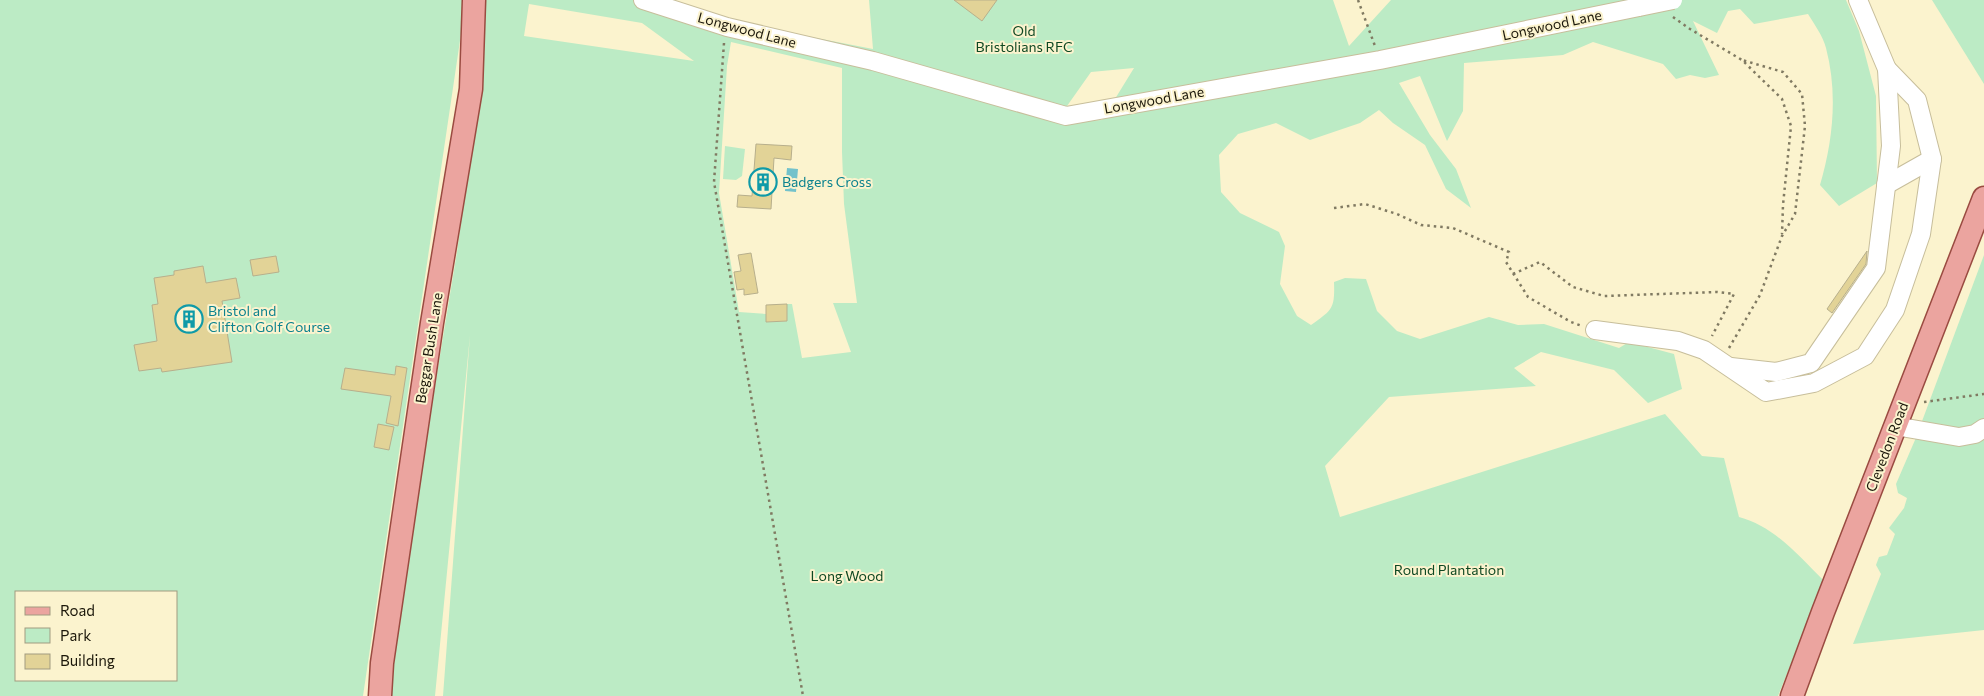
<svg xmlns="http://www.w3.org/2000/svg" width="1984" height="696" font-family="Commissioner,sans-serif">
<style>
.green{fill:#bcebc5;fill-rule:evenodd}
.water{fill:#73c2cb}
.building{fill:#e2d397;stroke:#b7af8c}
.lines{fill:none;stroke-linecap:round;stroke-linejoin:round}
.minor-casing{stroke:#c7be9b;stroke-width:20}
.major-casing{stroke:#9a4b41;stroke-width:25}
.path{stroke:#807a62;stroke-width:2.5;stroke-dasharray:2.5 4;stroke-linecap:butt}
.minor{stroke:#fff;stroke-width:18}
.major{stroke:#eba49f;stroke-width:22}
.minor-bridge-casing{stroke:#c7be9b;stroke-width:20;stroke-linecap:butt}
.minor-bridge{stroke:#fff;stroke-width:18}
.labels{text-anchor:middle;stroke-width:4;stroke-linejoin:round;paint-order:stroke}
.street-label{font-size:14px;fill:#1b170a;stroke:#fbf3ce}
.park-label{font-size:14px;fill:#0e4822;stroke:#fbf3ce}
.culture-label{font-size:14px;fill:#0d838f;stroke:#fbf3ce;text-anchor:start}
</style>
<rect width="100%" height="100%" fill="#fbf3ce"/>
<!-- green -->
<g class="green">
<path d="M 0,0 L 466,0 L 363,696 L 0,696 ZM 16,592 L 176,592 L 176,680 L 16,680 Z"/>
<path d="M 486,0 L 656,0 L 707,17 L 873,49 L 869,0 L 1333,0 L 1349,46 L 1391,0 L 1846,0 L 1859,31 L 1876,96 L 1877,183 L 1839,206 L 1820,185 C 1833,141 1838,93 1826,48 C 1823,36 1814,24 1808,14 L 1754,24 L 1740,9 L 1728,11 L 1717,33 L 1693,21 L 1719,75 L 1705,78 L 1690,75 L 1676,79 L 1663,64 L 1593,42 L 1563,55 L 1464,63 L 1463,111 L 1447,141 L 1420,76 L 1399,83 L 1430,135 L 1456,169 L 1471,208 L 1446,189 L 1425,145 L 1393,123 L 1379,110 L 1360,123 L 1310,140 L 1276,123 L 1238,134 L 1219,155 L 1221,192 L 1240,213 L 1279,232 L 1285,246 L 1280,284 L 1297,316 L 1311,325 C 1332,310 1335,309 1334,282 L 1345,278 L 1366,279 L 1377,311 L 1397,331 L 1420,339 L 1489,317 L 1518,325 L 1544,324 L 1619,348 L 1629,342 L 1674,354 L 1682,389 L 1648,403 L 1614,370 L 1541,352 L 1514,368 L 1536,386 L 1389,397 L 1325,466 L 1340,517 L 1665,414 L 1702,456 L 1724,458 L 1739,517 C 1774,526 1799,556 1824,581 L 1778,696 L 443,696 L 470,335 L 435,696 L 384,696 L 457,252 L 480,79 ZM 529,4 L 642,23 L 694,61 L 524,36 ZM 731,42 L 842,68 L 842,152 L 844,204 L 857,303 L 833,303 L 851,352 L 802,358 L 792,304 L 787,304 L 787,321 L 767,322 L 766,314 L 739,312 L 719,193 L 727,66 ZM 1134,68 L 1102,120 L 1055,123 L 1091,72 Z"/>
<polygon points="1932,0 1984,0 1984,84"/>
<polygon points="725,146 745,149 742,176 736,180 723,179"/>
<polygon points="1984,255 1984,630 1853,644 1881,574 1876,565 1879,557 1887,555 1895,534 1889,528 1904,508 1907,498 1898,493 1896,484 1915,440"/>
</g>
<!-- water -->
<polygon class="water" points="787,168 798,169 796,192 785,191"/>
<!-- building -->
<g class="building">
<polygon points="954,0 997,0 982,21"/>
<polygon points="756,144 792,146 791,160 774,158 771,209 737,207 738,195 752,196"/>
<polygon points="1867,251 1866,264 1832,313 1827,309"/>
<polygon points="751,253 758,293 744,295 744,289 737,290 734,272 741,271 738,255"/>
<polygon points="276,256 279,272 253,276 250,260"/>
<polygon points="203,266 206,283 236,278 240,298 222,301 232,362 162,372 161,368 139,371 134,345 157,341 152,305 158,304 154,278 174,275 174,271"/>
<polygon points="787,304 787,321 766,322 766,305"/>
<polygon points="396,366 407,368 398,426 386,423 391,396 341,389 345,368 395,375"/>
<polygon points="378,424 394,427 389,450 374,447"/>
</g>
<g class="lines">
<!-- minor casing -->
<g class="minor-casing">
<g id="minor">
<polyline points="643,0 727,27 873,61 1066,116 1380,60 1639,7"/>
<polyline points="1886,185 1932,159"/>
<polyline points="1595,330 1678,341 1704,350 1766,392 1814,383 1865,356 1895,310 1921,234 1932,159 1917,100 1887,69"/>
<polyline points="1731,367 1776,372 1811,363 1876,268 1891,146 1887,69 1858,0"/>
<polyline points="1895,426 1959,437 1975,434 1984,428"/>
</g>
</g>
<!-- major casing -->
<g class="major-casing">
<g id="major">
<polyline points="380,696 382,663 432,323 471,89 474,0"/>
<polyline points="1792,696 1823,612 1984,198"/>
</g>
</g>
<!-- path -->
<g class="path">
<polyline points="1358,0 1375,46"/>
<polyline points="1673,17 1690,29 1742,60 1782,99 1791,126 1783,205 1782,234"/>
<polyline points="724,43 714,182 803,696"/>
<polyline points="1334,208 1365,204 1397,214 1421,225 1453,228 1509,252 1506,262 1528,297 1571,322 1582,326"/>
<polyline points="1513,274 1540,262 1573,287 1604,296 1717,292 1734,294 1712,336"/>
<polyline points="1729,348 1760,295 1782,236 1795,214 1805,126 1802,94 1783,72 1742,60"/>
<polyline points="1924,402 1984,394"/>
</g>
<!-- minor -->
<use href="#minor" class="minor"/>
<!-- major -->
<use href="#major" class="major"/>
<!-- minor-bridge casing -->
<g class="minor-bridge-casing">
<polyline id="minor-bridge" points="1639,7 1673,0"/>
</g>
<!-- minor-bridge -->
<use href="#minor-bridge" class="minor-bridge"/>
</g>
<!-- icons -->
<defs>
<g id="building-ring" transform="scale(1.4375)"><circle r="9.5" fill="#fbf3ce" stroke="#0f9aa8" stroke-width="1.5"/><path d="M-4-6H4V6H1V3H-1V6H-4ZM-2.5-4.3h1.7v1.8h-1.7ZM.8-4.3h1.7v1.8H.8ZM-2.5-1h1.7V.8h-1.7ZM.8-1h1.7V.8H.8Z" fill="#0f9aa8"/></g>
</defs>
<g fill-rule="evenodd">
<use href="#building-ring" x="763" y="182"/>
<use href="#building-ring" x="189" y="319"/>
</g>
<g class="labels">
<!-- street labels -->
<g class="street-label">
<text transform="translate(1552 25) rotate(-12)" y="5">Longwood Lane</text>
<text transform="translate(747 30) rotate(15)" y="5">Longwood Lane</text>
<text transform="translate(1154 100) rotate(-10)" y="5">Longwood Lane</text>
<text transform="translate(429 348) rotate(-81)" y="5">Beggar Bush Lane</text>
<text transform="translate(1887 447) rotate(-69)" y="5">Clevedon Road</text>
</g>
<!-- park labels -->
<g class="park-label">
<text x="1024" y="36">Old<tspan x="1024" dy="16">Bristolians RFC</tspan></text>
<text x="1449" y="575">Round Plantation</text>
<text x="847" y="581">Long Wood</text>
</g>
<!-- culture labels -->
<g class="culture-label">
<text x="782" y="187">Badgers Cross</text>
<text x="208" y="316">Bristol and<tspan x="208" dy="16">Clifton Golf Course</tspan></text>
</g>
</g>
<!-- legend -->
<rect x="15" y="591" width="162" height="90" fill="#fbf3ce" stroke="#a19b80"/>
<rect x="25" y="607" width="25" height="8" fill="#eba49f" stroke="#a19b80"/>
<text x="60" y="616" font-size="15" fill="#1b170a">Road</text>
<rect x="25" y="628" width="25" height="15" fill="#bcebc5" stroke="#a19b80"/>
<text x="60" y="641" font-size="15" fill="#1b170a">Park</text>
<rect x="25" y="654" width="25" height="15" fill="#e2d397" stroke="#a19b80"/>
<text x="60" y="666" font-size="15" fill="#1b170a">Building</text>
</svg>
